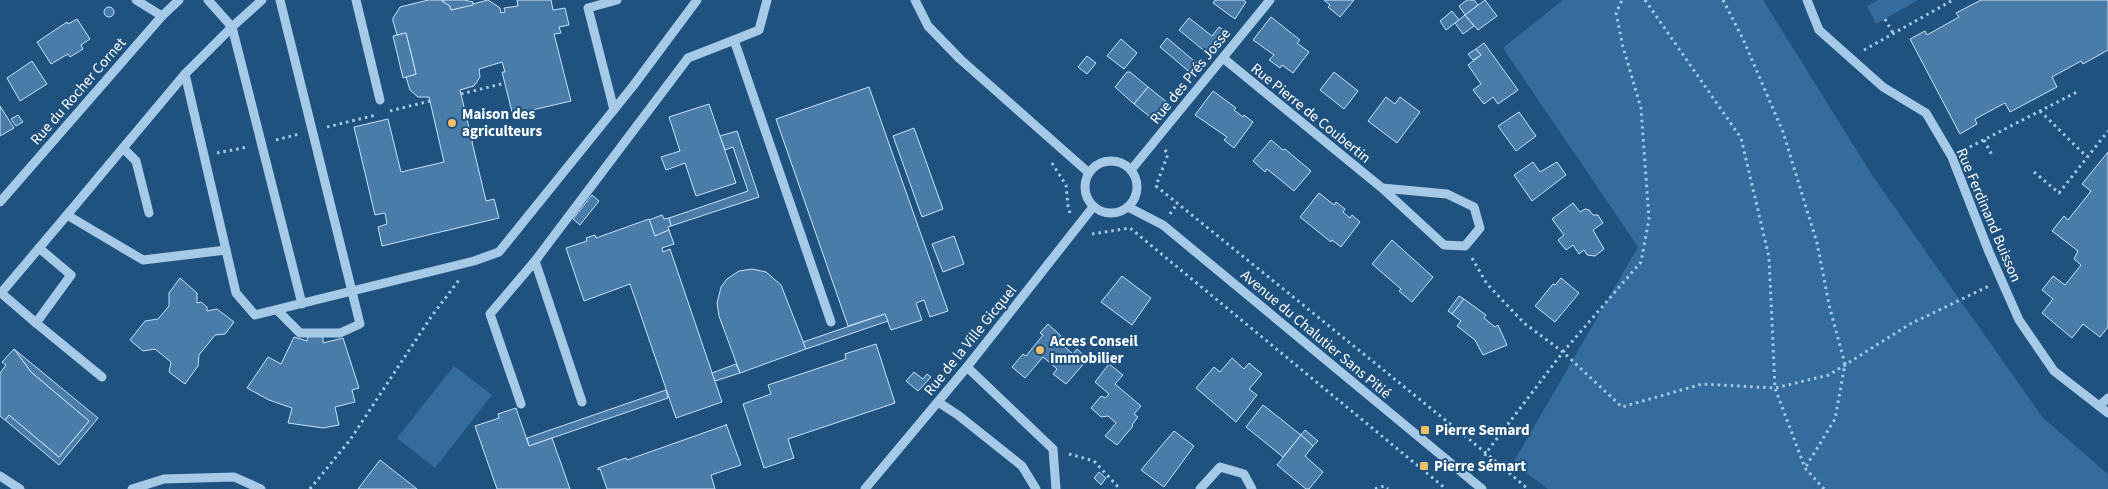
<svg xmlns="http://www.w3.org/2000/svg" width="2108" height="489" font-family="'Source Sans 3',sans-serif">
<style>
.green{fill:#346c9d}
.building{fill:#497ca8;stroke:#c9e1f6}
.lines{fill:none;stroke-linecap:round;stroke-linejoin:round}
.path{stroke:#a5c9e7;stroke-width:3;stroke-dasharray:2.5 4;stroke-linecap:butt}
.minor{stroke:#a5c9e7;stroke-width:9}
.poi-dot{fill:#f5be66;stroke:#20527f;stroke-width:2}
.labels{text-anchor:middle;stroke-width:4;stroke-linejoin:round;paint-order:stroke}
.street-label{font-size:15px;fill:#fff;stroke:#20527f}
.poi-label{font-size:15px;font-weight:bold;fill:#fff;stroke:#20527f;text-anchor:start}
</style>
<rect width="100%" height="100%" fill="#20527f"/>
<!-- green -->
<g class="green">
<polygon points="1563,0 1763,0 1872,175 2043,418 2108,474 2108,489 1548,489 1513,463 1638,247 1503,48"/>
<polygon points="1878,0 1918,0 1876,24 1867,6"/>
<polygon points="454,366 492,395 435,468 397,438"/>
</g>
<!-- building -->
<g class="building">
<polygon points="428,0 441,0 450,6 451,10 488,0 500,8 501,13 505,12 504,8 518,6 517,0 551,0 553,10 565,8 569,25 559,27 561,33 554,34 571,101 515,114 512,112 502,72 505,72 502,62 479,69 480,77 474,86 460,90 470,132 476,134 476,138 472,142 486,201 494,199 499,218 382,246 378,227 387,224 385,213 375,215 354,127 388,119 401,172 444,162 429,97 418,97 410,90 406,77 416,74 406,33 397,35 393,21 393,18 400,7"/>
<polygon points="446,0 464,0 473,2 473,5 451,10 450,6 442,1"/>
<polygon points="1215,0 1243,0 1246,2 1235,19 1213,3"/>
<polygon points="1324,0 1354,0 1340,17 1328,7 1330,5"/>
<polygon points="1467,0 1474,0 1478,5 1465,15 1459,6"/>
<polygon points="1485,0 1497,16 1478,30 1465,15"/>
<polygon points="1981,0 2108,0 2108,50 2083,64 2081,61 2052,77 2057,87 2010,112 2005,103 1975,119 1977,124 1960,134 1910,39 1925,31 1927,35 1959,17 1956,13"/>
<circle cx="109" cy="12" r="5"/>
<polygon points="1452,11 1459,20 1446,30 1440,21"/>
<polygon points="1465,15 1474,26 1463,34 1455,23"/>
<polygon points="1271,17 1300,40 1297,43 1309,52 1293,73 1282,65 1280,68 1269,60 1274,55 1253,40"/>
<polygon points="1189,18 1212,36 1219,27 1227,32 1208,54 1179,30"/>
<polygon points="77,19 90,39 81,45 83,49 70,57 68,54 51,64 37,42 67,22 68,24"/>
<polygon points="406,33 416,74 403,78 393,36"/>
<polygon points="1167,38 1199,65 1192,74 1160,47"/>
<polygon points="1121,39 1137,53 1124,69 1107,56"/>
<polygon points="1484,43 1518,90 1498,104 1493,97 1484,104 1473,90 1481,84 1468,65 1481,55 1476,49"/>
<polygon points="1476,49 1481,55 1473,60 1468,54"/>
<polygon points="1087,56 1096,63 1087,74 1078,67"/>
<polygon points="32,61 47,84 20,101 7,78"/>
<polygon points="1127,72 1130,72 1148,87 1134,104 1115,87"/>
<polygon points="1334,72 1358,91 1344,109 1320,90"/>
<polygon points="869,87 948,311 930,317 924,300 916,303 922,320 891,330 885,314 848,326 776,119"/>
<polygon points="1148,87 1168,103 1154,120 1134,104"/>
<polygon points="1213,91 1236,108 1234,110 1243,117 1244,115 1253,122 1234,148 1224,140 1227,137 1195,115"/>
<polygon points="1386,97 1395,104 1400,97 1420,112 1397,143 1368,121"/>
<polygon points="709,104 736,183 696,196 685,163 666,170 661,157 680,151 669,117"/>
<polygon points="0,106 14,128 0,136"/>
<polygon points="1519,112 1536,136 1516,151 1498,126"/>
<polygon points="18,115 23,122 16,126 11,119"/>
<polygon points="914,128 943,209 922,217 893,136"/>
<polygon points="737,131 759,197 671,226 669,218 748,191 733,147 725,150 720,136"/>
<polygon points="1271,140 1283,150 1285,149 1311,171 1294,191 1267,169 1265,172 1253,161"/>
<polygon points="2108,152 2108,327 2100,337 2083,324 2072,338 2042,313 2053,299 2042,290 2053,276 2065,285 2081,265 2074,259 2078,251 2052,231 2064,216 2068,220 2091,191 2082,184"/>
<polygon points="1533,162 1540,172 1557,162 1566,175 1532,201 1514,175"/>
<polygon points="1319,193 1334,205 1336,202 1345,209 1343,212 1350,218 1352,215 1360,222 1341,247 1332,240 1331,242 1300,217"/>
<polygon points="592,195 599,201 580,225 573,219"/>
<polygon points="1573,203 1580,212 1585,209 1589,210 1593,215 1598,215 1603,223 1593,230 1604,249 1595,256 1587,255 1584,250 1579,254 1573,245 1566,250 1558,240 1564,235 1552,219"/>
<polygon points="662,215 664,219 669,218 671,226 668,227 669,230 655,236 649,220"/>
<polygon points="649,219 655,236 669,230 674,244 662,248 663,252 670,249 722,402 676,418 630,284 584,301 566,248 587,241 586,238 595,235 596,238"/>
<polygon points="954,236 964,264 943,272 932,244"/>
<polygon points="1392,240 1433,277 1412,302 1399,291 1401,289 1372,264"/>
<polygon points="752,269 766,272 781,285 806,349 740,373 719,316 717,303 721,287 727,279 739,271"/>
<polygon points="1122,276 1151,298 1132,325 1101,302"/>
<polygon points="180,278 197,293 197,303 201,302 207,307 207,311 217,309 234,322 225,334 215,335 199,355 198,366 185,384 169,372 171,362 155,349 143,351 130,340 145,321 158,319 169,306 169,293"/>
<polygon points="1561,278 1579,293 1555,322 1535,306 1553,284 1555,285"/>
<polygon points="1459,296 1464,299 1452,314 1448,311"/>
<polygon points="1464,299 1486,315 1484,318 1495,327 1498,325 1507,345 1483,355 1475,340 1457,326 1461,321 1452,314"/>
<polygon points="885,314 888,321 806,349 803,342"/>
<polygon points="1048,324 1061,336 1057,340 1073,354 1077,349 1088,359 1066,384 1053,374 1057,369 1043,357 1025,378 1012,367 1023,354 1026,356 1043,335 1040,333"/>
<polygon points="308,335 323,337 323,343 343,338 359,388 352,390 355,402 335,407 339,425 323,428 288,423 292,408 269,400 247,388 268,357 281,364 294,337 307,341"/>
<polygon points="876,344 895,403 788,439 794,458 764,468 743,404 771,394 768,385 846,359 845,354"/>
<polygon points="14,349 98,418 59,465 5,420 9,415 59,457 89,421 31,372"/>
<polygon points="14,349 31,372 89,421 59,457 9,415 5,420 0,416 0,373 6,365 2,362"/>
<polygon points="1232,358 1244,369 1249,363 1262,374 1249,389 1257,395 1236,422 1196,388 1214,367 1220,372"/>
<polygon points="736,364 740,373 715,381 712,373"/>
<polygon points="1109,364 1123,375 1115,384 1141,406 1134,414 1138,417 1132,425 1133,426 1117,445 1105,436 1116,423 1108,416 1101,417 1091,408 1101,396 1105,398 1109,394 1095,382"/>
<polygon points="914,372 923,379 927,374 931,377 918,391 906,381"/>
<polygon points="666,390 668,398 529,446 527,438"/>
<polygon points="1263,405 1301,435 1283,457 1246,427"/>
<polygon points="516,408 529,446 552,438 570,489 497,489 475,426 499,418 498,414"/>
<polygon points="726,424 741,465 711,475 715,489 607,489 600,469 598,470 598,468 626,458 627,460 726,425"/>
<polygon points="1305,430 1318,441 1313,446 1301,435"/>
<polygon points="1174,431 1194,446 1164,487 1141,470"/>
<polygon points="1301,435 1313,446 1305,456 1323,472 1309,489 1306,489 1277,465"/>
<polygon points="380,460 417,489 358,489"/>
<polygon points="1099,472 1106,478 1101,485 1094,478"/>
</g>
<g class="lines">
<!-- path -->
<g class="path">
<polyline points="1645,0 1741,138 1769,257 1775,388 1805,468 1824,489"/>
<polyline points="1723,0 1743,39 1783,132 1817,243 1830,309 1845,364 1835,419 1805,468"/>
<polyline points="1885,19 1893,33"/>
<polyline points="1864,50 1953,0"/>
<polyline points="461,94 505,83"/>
<polyline points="390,111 430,101"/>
<polyline points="2040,111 2087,157"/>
<polyline points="327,127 376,115"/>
<polyline points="276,140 299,134"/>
<polyline points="1984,140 1993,157"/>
<polyline points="1165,150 1168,154 1156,186 1486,453 1528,489"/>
<polyline points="1964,150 2077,92"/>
<polyline points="217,153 248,147"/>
<polyline points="1052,163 1066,185 1068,206 1070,213"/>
<polyline points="2034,172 2059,193 2108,131"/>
<polyline points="1170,214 1177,204"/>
<polyline points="1092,234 1130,228 1446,489"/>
<polyline points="1472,258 1487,284 1524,323 1563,352 1622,407 1702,384 1775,388 1829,375 1910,324 1989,286"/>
<polyline points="1069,454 1094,461 1120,489"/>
<polyline points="1480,468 1486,453 1563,352 1641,262 1649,219 1641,108 1623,47 1616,13 1622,0"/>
<polyline points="310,489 350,440 431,317 459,280"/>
<polyline points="1375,489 1384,486 1388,489"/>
</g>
<!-- minor -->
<g class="minor">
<polyline points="136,0 162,16"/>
<polyline points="208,0 232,27 302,304"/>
<polyline points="356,0 380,100"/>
<polyline points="915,0 928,26 960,59 1089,173"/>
<polyline points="1807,0 1819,30 1883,87 1926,113 1952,157 1989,252 2019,320 2054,371 2108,413"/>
<polyline points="734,40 759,30 767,0"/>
<polyline points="1223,58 1382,188 1444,245 1465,246 1480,228 1474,207 1447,194 1382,188"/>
<polyline points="185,74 236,293 255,315 474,261 499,252 633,86 697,0"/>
<polyline points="614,110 588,8 617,0"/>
<polyline points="123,148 67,215 143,260 226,250"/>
<circle cx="1111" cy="187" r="26"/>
<polyline points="1131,170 1270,0"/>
<polyline points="0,202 162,16 179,0"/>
<polyline points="1128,207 1163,225 1482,489"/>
<polyline points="149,213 136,161 123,148 185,74 232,27 262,0"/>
<polyline points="39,248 71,275 36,323 102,377"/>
<polyline points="535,261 582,402"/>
<polyline points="277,310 300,333 340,333 360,324 280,0"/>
<polyline points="36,323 1,293 67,215"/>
<polyline points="967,367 1053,449 1056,489"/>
<polyline points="938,402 958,415 1022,466 1036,489"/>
<polyline points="521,404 490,314 535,261 688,58 734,40 831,322"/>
<polyline points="2099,406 2108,398"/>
<polyline points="0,476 20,489"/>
<polyline points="132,489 164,479 234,477 261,489"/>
<polyline points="865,489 967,367 1093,207"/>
<polyline points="1200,489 1220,467 1244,474 1252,489"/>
</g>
</g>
<!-- markers -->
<g class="poi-dot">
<circle cx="452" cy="123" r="5"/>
<circle cx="1040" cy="350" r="5"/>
<rect x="1420" y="425" width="10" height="10" rx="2.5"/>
<rect x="1419" y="461" width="10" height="10" rx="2.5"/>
</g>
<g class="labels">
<!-- street labels -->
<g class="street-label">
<text transform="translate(1190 76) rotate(-51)" y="5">Rue des Prés Josse</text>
<text transform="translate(78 91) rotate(-49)" y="5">Rue du Rocher Cornet</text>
<text transform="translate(1311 113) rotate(39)" y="5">Rue Pierre de Coubertin</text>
<text transform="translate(1989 215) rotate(67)" y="5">Rue Ferdinand Buisson</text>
<text transform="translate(1316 334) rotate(40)" y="5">Avenue du Chalutier Sans Pitié</text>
<text transform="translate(970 340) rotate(-51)" y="5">Rue de la Ville Gicquel</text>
</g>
<!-- poi labels -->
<g class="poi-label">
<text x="462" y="119">Maison des<tspan x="462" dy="17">agriculteurs</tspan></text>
<text x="1050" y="346">Acces Conseil<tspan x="1050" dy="17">Immobilier</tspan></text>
<text x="1435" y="435">Pierre Semard</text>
<text x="1434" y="471">Pierre Sémart</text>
</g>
</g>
</svg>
